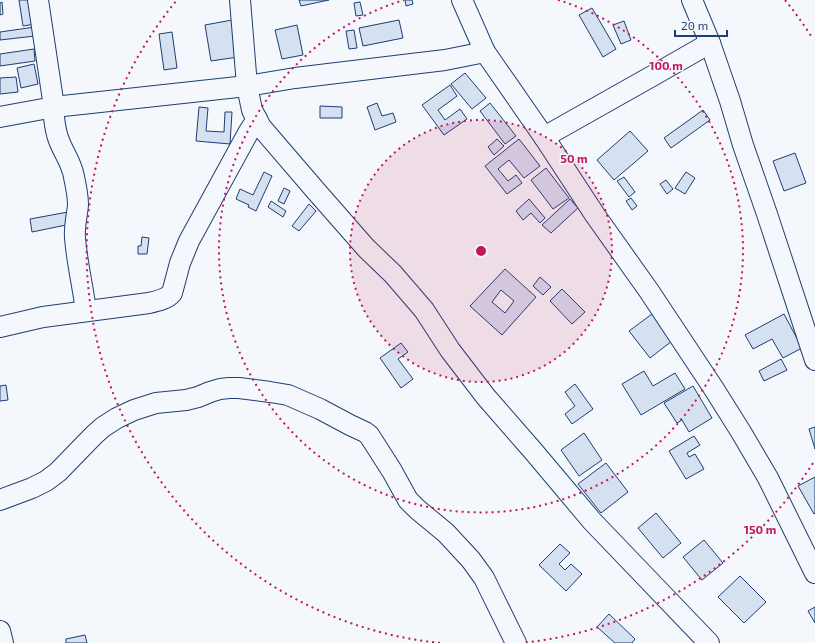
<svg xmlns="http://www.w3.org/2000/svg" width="815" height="643" font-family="'Exo 2',sans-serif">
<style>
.building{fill:#d5e0f0;stroke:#1d3f73;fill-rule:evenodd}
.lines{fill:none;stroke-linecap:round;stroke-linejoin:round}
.minor-casing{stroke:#1d3f73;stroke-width:22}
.minor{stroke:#f4f7fb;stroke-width:20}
.ring{fill:none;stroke:#c2185b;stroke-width:2;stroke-dasharray:2 4}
.centre{fill:#c2185b;stroke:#f4f7fb;stroke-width:2}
.ring-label{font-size:12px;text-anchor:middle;font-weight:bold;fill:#c2185b;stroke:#f4f7fb;stroke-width:3;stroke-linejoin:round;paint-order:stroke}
</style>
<rect width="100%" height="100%" fill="#f4f7fb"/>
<!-- building -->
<g class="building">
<polygon points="19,0 31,0 35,24 23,26"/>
<polygon points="299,0 329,0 301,6"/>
<polygon points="405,0 412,0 413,4 406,6"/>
<polygon points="2,2 3,14 0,15 0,3"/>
<polygon points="360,2 363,15 356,16 354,3"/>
<polygon points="592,8 616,49 603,57 579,15"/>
<polygon points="232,20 238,57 211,61 205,25"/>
<polygon points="399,20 403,38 363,46 359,28"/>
<polygon points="624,21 631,40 621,44 613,25"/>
<polygon points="297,25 303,55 282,59 275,30"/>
<polygon points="35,27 35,36 0,40 0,32"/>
<polygon points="354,30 357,48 349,49 346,31"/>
<polygon points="172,32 177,68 164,70 159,34"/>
<polygon points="34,49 35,61 0,66 0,54"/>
<polygon points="34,64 38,84 21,88 17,68"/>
<polygon points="465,73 486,98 472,109 451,84"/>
<polygon points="16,77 18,92 0,94 0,78"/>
<polygon points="450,85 457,96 438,110 445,120 460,109 467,119 444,135 422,105"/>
<polygon points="377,103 382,116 393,113 396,122 375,130 367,107"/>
<polygon points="490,103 516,136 505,144 480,111"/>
<polygon points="320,106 342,107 342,118 320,118"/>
<polygon points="199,107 208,108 206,131 224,132 225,112 232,112 230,144 196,141"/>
<polygon points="703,110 710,120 671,148 664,138"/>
<polygon points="630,131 648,151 614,180 597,160"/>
<polygon points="497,139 504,146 494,155 488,147"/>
<polygon points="519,139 540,166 524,178 509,160 498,169 508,181 516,175 522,183 507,194 485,166"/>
<polygon points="795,153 806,183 784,191 773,161"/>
<polygon points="546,168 569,198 553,209 531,180"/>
<polygon points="264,172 272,176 256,211 248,207 249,205 236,199 240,189 253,195"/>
<polygon points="686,172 695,178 685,194 675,188"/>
<polygon points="624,177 635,192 629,197 617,181"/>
<polygon points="666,180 673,189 667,194 660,184"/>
<polygon points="284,188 290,191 284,204 278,201"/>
<polygon points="631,198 637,206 632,210 626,201"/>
<polygon points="529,199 545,218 540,223 531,213 523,220 516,211"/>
<polygon points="570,199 578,208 551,233 542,225"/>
<polygon points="271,201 286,211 283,217 268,207"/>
<polygon points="309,204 316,211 299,231 292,226"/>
<polygon points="68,212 71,224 32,232 30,219"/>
<polygon points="142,237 149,238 147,254 138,254 138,246 141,246"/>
<path d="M 505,269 L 536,297 L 502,335 L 470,306 ZM 501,290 L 514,301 L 505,313 L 492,302 Z"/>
<polygon points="540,277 551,287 543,295 533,286"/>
<polygon points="562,289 585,312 572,324 550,301"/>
<polygon points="652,314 672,341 650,358 629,331"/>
<polygon points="784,314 802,348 783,358 772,339 753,349 745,335"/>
<polygon points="401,343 408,352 398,359 413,379 401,388 380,358"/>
<polygon points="781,359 787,370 764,381 759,371"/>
<polygon points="644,371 653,386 675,373 685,389 641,415 622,384"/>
<polygon points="575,384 593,409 572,424 565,414 575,406 565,392"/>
<polygon points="6,385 8,400 0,401 0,386"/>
<polygon points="693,386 712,418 689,432 682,420 677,423 664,403"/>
<polygon points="815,427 815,449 809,429"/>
<polygon points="584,433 602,460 579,476 561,450"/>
<polygon points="694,436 700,445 687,453 689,457 695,454 704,469 686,479 669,451"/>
<polygon points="606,463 628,492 601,513 578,484"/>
<polygon points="815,477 815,513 814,514 798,486"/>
<polygon points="656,513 681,543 663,558 638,528"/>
<polygon points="704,540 723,563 702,580 683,557"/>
<polygon points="560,544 570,553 559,564 565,570 571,564 582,574 566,591 539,565"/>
<polygon points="740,576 766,602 744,623 718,597"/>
<polygon points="815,607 815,623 808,611"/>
<polygon points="609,614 635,639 632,643 615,643 597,627"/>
<polygon points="85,635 87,643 66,643 66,639"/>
</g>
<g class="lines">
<!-- minor casing -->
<g class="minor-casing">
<g id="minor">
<path d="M 38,0 L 54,107 C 53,118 56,134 60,143 C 65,155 72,164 74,177 C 76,186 78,195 78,205 C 77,216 74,227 75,238 C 77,263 83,287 86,311"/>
<polyline points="240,0 247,86 252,110 261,127 316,191 366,248 393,274 424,310 450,350 486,397 534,452 592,521 709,643"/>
<polyline points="462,0 485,52 544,137 595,215 649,291 714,389 741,432 768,478 815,573"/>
<polyline points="692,0 710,43 730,101 743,145 767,214 815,360"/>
<polyline points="0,117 54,107 247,86 295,78 445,60 485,52"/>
<polyline points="544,137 654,75 710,43"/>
<path d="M 0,327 L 43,317 L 149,303 C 158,301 167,299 172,293 L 180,263 L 189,241 L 248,133 L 257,119"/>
<polyline points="0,500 32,488 46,481 58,472 94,435 103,427 117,418 134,410 156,403 186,400 198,397 210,392 220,389 229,388 239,388 270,392 288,395 320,409 350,425 365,432 369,435 392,471 408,500 417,509 446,533 471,560 484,578 516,643"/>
<polyline points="0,631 3,643"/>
</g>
</g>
<!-- minor -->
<use href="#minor" class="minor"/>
</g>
<!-- distance rings -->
<circle cx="481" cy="251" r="131" fill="#c2185b" fill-opacity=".12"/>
<g class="ring">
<circle cx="481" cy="251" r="131"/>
<path d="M558 0A262 262 0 1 1 404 0"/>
<path d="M813 463A394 394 0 0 1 522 643M440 643A394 394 0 0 1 177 0M785 0A394 394 0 0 1 813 39"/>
</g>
<circle cx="481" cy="251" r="6" class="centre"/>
<g class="ring-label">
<text x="666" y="70">100 m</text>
<text x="574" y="163">50 m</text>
<text x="760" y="534">150 m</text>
</g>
<!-- scale -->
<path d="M675 30v6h52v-6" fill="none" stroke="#1d3f73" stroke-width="2"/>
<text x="681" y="30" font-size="12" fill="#1d3f73" stroke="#f4f7fb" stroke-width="3" paint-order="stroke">20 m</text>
</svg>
